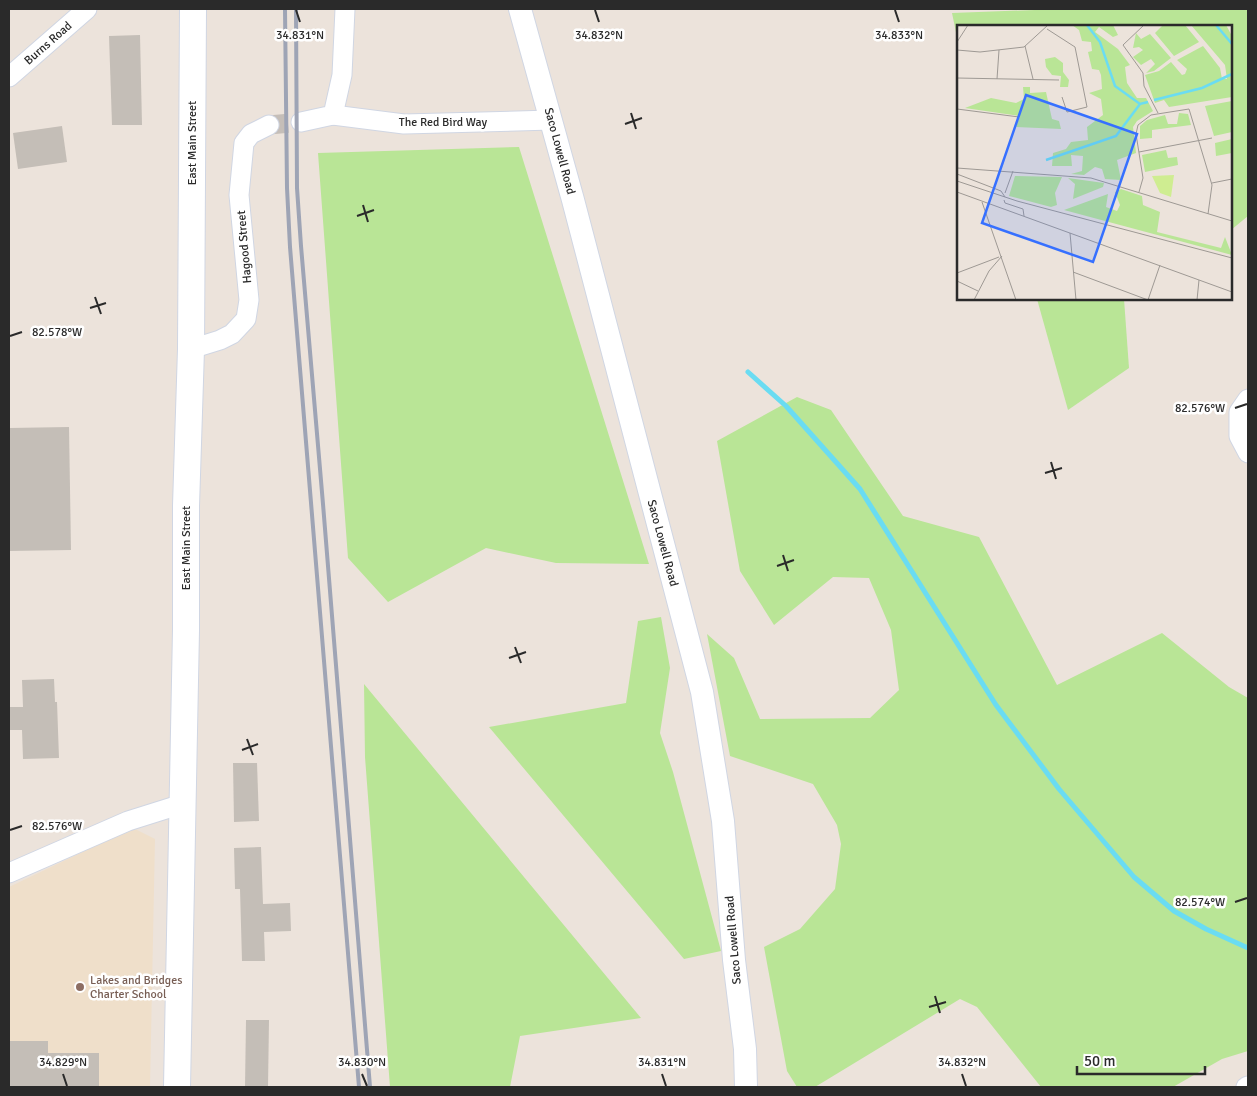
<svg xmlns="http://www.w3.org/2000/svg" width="1257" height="1096" font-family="Signika,sans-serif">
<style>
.education{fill:#efdfca}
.green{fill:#b9e596}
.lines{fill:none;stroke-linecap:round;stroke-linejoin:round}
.stream{stroke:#6adcf2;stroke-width:5}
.building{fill:#c4beb7}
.minor-tunnel{stroke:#c5beb8;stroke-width:19;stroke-dasharray:19 9;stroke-linecap:butt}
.minor-casing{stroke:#d0d6e3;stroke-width:21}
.tertiary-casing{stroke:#d0d6e3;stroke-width:24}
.secondary-casing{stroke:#d0d6e3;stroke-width:28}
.minor{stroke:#fff;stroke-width:19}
.tertiary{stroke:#fff;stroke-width:22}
.secondary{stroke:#fff;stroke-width:26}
.rail{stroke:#9ea4b5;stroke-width:4}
.ticks{fill:none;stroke:#2a2a2a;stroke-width:2}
.education-dot{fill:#8d6e63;stroke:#fff;stroke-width:2}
.labels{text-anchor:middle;stroke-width:5;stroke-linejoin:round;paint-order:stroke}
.street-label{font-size:12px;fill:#2a2a2a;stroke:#fff}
.education-label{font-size:12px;fill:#785e54;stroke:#fff;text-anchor:start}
.inset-river{fill:none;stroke:#6adcf2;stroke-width:2.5}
.inset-road{fill:none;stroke:#9e9994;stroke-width:1}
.view{fill:#3670ff;fill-opacity:0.15;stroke:#3670ff;stroke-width:2.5}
.inset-edge{fill:none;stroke:#2a2a2a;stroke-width:2.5}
.ticks-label{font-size:12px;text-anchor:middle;fill:#2a2a2a;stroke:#fff;stroke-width:5;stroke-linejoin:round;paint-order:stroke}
</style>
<rect width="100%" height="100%" fill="#ece3db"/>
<!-- education -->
<polygon class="education" points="133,828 155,839 150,1087 9,1087 9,887"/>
<!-- green -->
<g class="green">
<polygon points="1060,9 1248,9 1248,216 1231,230 1231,26 958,26 958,42 952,13"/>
<polygon points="519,147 649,564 556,563 486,548 388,602 348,558 318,153"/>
<polygon points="1037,299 1124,299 1129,368 1068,410"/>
<polygon points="797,397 831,410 903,516 979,537 1057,685 1162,633 1229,687 1248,698 1248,1051 1222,1059 1173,1087 1041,1087 977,1007 960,999 815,1087 797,1087 787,1071 764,947 800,929 835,889 841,844 837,825 813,784 730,756 707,634 734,658 760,719 870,718 899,690 891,630 869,578 833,577 774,625 740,571 717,441"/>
<polygon points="661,617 670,668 660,733 673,772 721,951 684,959 489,727 626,703 638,621"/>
<polygon points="364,684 641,1018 520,1036 510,1087 390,1087 365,757"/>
</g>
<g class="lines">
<!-- stream -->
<polyline class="stream" points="748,372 786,406 860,489 996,705 1059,789 1134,877 1174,911 1206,929 1248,948"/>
</g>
<!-- building -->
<g class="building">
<polygon points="140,35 142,125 112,125 109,36"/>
<polygon points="62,126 67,162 18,169 13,133"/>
<polygon points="69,427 71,550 9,551 9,428"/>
<polygon points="54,679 55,702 57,702 59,758 23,759 22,730 9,730 9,707 23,707 22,680"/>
<polygon points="233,763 257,763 259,821 234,822"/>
<polygon points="261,847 263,904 290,903 291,931 264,932 265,961 242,961 240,889 235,889 234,848"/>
<polygon points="246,1020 269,1020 268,1087 245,1087"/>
<polygon points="9,1041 48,1041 48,1053 99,1053 99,1087 9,1087"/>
</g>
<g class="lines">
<!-- minor-tunnel -->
<polyline class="minor-tunnel" points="269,125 301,122"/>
<!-- minor casing -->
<g class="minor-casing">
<g id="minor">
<polyline points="9,77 87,9"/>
<polyline points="333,115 404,124 552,120"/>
<polyline points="301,122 333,115 342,75 345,9"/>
<polyline points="191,349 220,340 232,334 246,319 249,300 239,195 244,143 251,134 269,125"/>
<polyline points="1248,399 1239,412 1239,436 1248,453"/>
<polyline points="9,873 128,821 182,804"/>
<polyline points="1246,1087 1248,1086"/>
</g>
</g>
<!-- tertiary casing -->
<g class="tertiary-casing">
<polyline id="tertiary" points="520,9 573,200 702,692 723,821 734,960 745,1049 746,1087"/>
</g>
<!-- secondary casing -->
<g class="secondary-casing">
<polyline id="secondary" points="177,1087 186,630 186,506 191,349 193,9"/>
</g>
<!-- minor -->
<use href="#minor" class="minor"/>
<!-- tertiary -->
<use href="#tertiary" class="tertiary"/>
<!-- secondary -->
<use href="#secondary" class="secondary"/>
<!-- rail -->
<g class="rail">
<polyline points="285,9 287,188 290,247 359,1087"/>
<polyline points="296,9 297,188 301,246 323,504 370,1087"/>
</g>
</g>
<!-- ticks -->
<path class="ticks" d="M 296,10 L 300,22M 595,10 L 599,22M 895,10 L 899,22M 631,113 L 636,129M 625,124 L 642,118M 363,205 L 368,222M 357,216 L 374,210M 95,297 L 101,314M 90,308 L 106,303M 10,336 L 22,332M 1235,408 L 1247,404M 1051,462 L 1056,479M 1045,473 L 1062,468M 783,555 L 788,571M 777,566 L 794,560M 515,647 L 521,663M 509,658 L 526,652M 247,739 L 253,755M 242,750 L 258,744M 10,830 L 22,826M 1235,902 L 1247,898M 935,996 L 940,1013M 929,1007 L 946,1002M 63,1074 L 67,1086M 362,1074 L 367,1086M 662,1074 L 666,1086M 962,1074 L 966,1086"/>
<!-- markers -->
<circle class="education-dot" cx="80" cy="987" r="5"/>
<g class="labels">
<!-- street labels -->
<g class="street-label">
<text transform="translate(48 43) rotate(-41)" y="4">Burns Road</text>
<text x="443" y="126">The Red Bird Way</text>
<text transform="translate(192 143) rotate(-90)" y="4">East Main Street</text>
<text transform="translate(560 151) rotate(75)" y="4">Saco Lowell Road</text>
<text transform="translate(244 247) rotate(-95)" y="4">Hagood Street</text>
<text transform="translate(663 543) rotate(75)" y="4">Saco Lowell Road</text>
<text transform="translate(186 548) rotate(-90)" y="4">East Main Street</text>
<text transform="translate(733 940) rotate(-95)" y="4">Saco Lowell Road</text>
</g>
<!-- education labels -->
<g class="education-label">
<text x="90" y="984">Lakes and Bridges<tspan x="90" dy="14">Charter School</tspan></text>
</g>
</g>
<!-- overview -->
<g transform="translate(957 25)">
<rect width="275" height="275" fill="#ece3db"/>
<path d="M 115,0 L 156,0 L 161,10 L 156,12 L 142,2 L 138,7 L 161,24 L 173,40 L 168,42 L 170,58 L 180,73 L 189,73 L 196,86 L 180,96 L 176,102 L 179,128 L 160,135 L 164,155 L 148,154 L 145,144 L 138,142 L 127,150 L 114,149 L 125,146 L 126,131 L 114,130 L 115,141 L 95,141 L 96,128 L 109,124 L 114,117 L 131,115 L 130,102 L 146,90 L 144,74 L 132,68 L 145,64 L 144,50 L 142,45 L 135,44 L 131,27 L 135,26 L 134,17 L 125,16 L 122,5 ZM 206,0 L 228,0 L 242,17 L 217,31 L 198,8 ZM 234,0 L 269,0 L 275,11 L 275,72 L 212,82 L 207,75 L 198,78 L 188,50 L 202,46 L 214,37 L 225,50 L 228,49 L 230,44 L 220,35 L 246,21 L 263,43 L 265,54 L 270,54 L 268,40 ZM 179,8 L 184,14 L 193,9 L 214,33 L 197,46 L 189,48 L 198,39 L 194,34 L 184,40 L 176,32 L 186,25 L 182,22 L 176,23 ZM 98,32 L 106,38 L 106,47 L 112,55 L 111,62 L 103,62 L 104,51 L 95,50 L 89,42 L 88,34 ZM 66,62 L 73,62 L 73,68 L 89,67 L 95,94 L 102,96 L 104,104 L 59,102 L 63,91 L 8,83 L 34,73 L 59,78 L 67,74 ZM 275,76 L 275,107 L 257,111 L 248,81 ZM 222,88 L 231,89 L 234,100 L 195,105 L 195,113 L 183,114 L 183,101 L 190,95 L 208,90 L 211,99 L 220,99 ZM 275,114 L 275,128 L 259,131 L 258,118 ZM 209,125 L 211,133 L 220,132 L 221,140 L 188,147 L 185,130 ZM 58,151 L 105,152 L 98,168 L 100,180 L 94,182 L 52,171 ZM 111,153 L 147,158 L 146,162 L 116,174 L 118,159 ZM 164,164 L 185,171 L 186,180 L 203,187 L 200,207 L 264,223 L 268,212 L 275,230 L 107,185 L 151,169 L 149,182 L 160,186 L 163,180 L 158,167 Z" fill="#b9e596"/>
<path d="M 217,150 L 214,172 L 203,168 L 195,151 Z" fill="#cfed91"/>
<path class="inset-river" d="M 130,0 L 143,17 L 158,61 L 183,79 L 191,77M 259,0 L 275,19M 197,75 L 245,63 L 275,49M 89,135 L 159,111 L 183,79"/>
<path class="inset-road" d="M 187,0 L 166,20 L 186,48 L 187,61 L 201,88M 90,4 L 118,22 L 130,82 L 110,87 L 105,72M 0,17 L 11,0M 68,21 L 76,54M 0,25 L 23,27 L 67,22 L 91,0M 0,53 L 102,55M 40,54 L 42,25M 0,84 L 62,92M 182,127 L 255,113M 0,143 L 134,153 L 275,196M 0,149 L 44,166 L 48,172M 0,156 L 60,176 L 275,233M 255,158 L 275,154M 0,167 L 275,267M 182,167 L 186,153 L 179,109 L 181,100 L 194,90 L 232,84 L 255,160 L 251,189M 48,168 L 56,146M 47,175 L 48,178 L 66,184 L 67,191M 25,177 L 59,275M 113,208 L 119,275M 116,247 L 191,275M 0,248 L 42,232M 0,256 L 21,266M 17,275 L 32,246 L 45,231M 191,275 L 203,240M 240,275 L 242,255"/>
<path class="view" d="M 69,70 L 180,109 L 136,237 L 25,198 Z"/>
<rect width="275" height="275" class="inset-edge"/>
</g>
<g class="ticks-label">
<text x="899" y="39">34.833°N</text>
<text x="300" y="39">34.831°N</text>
<text x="599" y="39">34.832°N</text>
<text x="57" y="336">82.578°W</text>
<text x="1200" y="412">82.576°W</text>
<text x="57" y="830">82.576°W</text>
<text x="1200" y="906">82.574°W</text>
<text x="63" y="1066">34.829°N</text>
<text x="362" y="1066">34.830°N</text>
<text x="662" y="1066">34.831°N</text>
<text x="962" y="1066">34.832°N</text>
</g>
<!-- border -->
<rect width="1257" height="1096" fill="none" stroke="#2a2a2a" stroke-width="20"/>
<!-- scale -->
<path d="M1077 1066v8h128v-8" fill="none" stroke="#2a2a2a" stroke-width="2.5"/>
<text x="1084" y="1066" font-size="15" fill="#2a2a2a" stroke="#ffffff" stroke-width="4" paint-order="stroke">50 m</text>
</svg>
